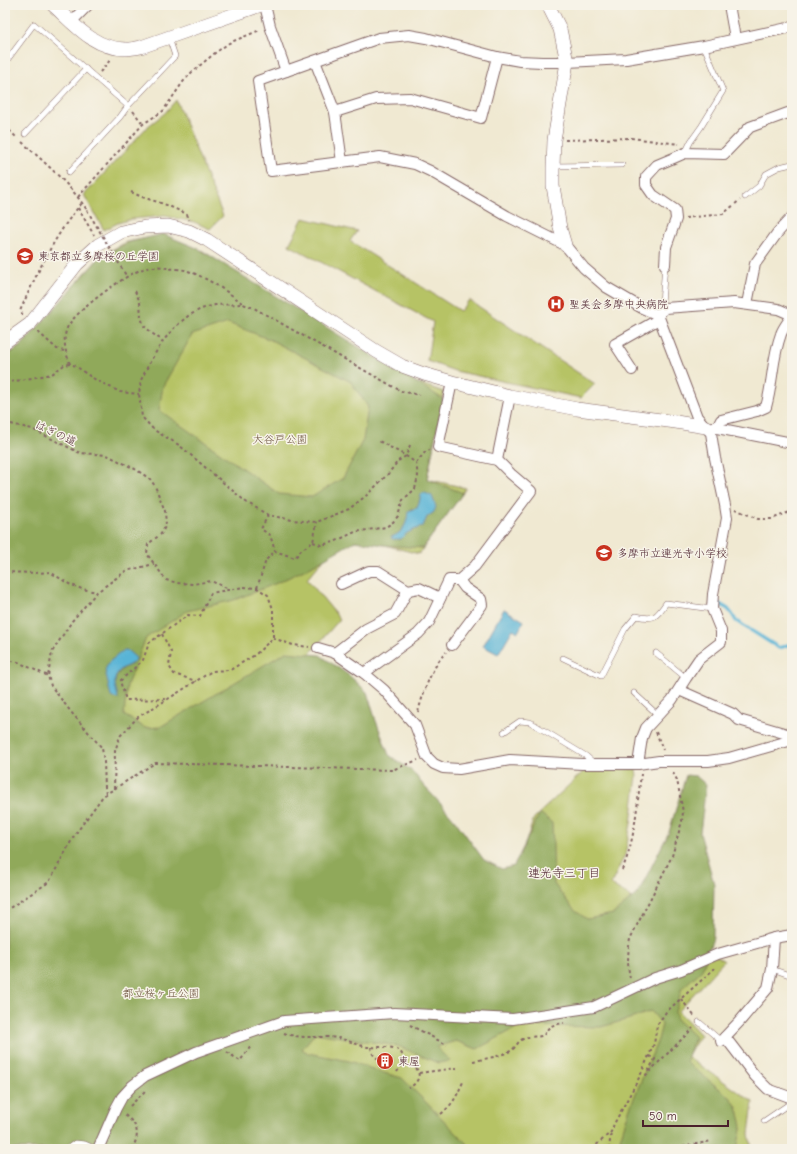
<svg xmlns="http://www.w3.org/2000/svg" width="797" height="1154" font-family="'Comic Neue','Klee One',sans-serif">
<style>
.green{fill:#b6c365;stroke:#807148}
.forest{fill:#90a95a;stroke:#6d6442;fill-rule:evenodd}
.water{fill:#58b4d6;stroke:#516a80}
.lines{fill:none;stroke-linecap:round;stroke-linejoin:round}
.stream{stroke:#58b4d6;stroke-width:3.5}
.service-casing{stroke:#846665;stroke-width:6}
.minor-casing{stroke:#846665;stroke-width:12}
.tertiary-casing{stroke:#846665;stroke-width:14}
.path{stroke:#846665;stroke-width:2;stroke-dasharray:3 3;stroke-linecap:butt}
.service{stroke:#fff;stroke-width:5}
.minor{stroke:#fff;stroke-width:10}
.tertiary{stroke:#fff;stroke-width:13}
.path-bridge{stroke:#846665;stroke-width:2;stroke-dasharray:3 3;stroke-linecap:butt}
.labels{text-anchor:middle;stroke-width:3;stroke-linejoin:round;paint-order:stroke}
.poi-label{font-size:11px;fill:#4a1f2b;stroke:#f7f3e8;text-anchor:start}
.street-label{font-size:11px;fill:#4a1f2b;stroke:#f7f3e8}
.park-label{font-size:11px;fill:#6a503c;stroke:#f7f3e8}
.neighbourhood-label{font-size:12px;fill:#4a1f2b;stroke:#f7f3e8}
</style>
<rect width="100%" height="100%" fill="#f7f3e8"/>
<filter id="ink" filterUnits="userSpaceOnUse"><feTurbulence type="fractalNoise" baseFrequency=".025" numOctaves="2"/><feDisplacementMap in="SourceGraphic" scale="8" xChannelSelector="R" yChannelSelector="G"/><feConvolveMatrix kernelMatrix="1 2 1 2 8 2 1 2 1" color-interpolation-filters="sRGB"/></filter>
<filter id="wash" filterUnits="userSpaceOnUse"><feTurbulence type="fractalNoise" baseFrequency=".012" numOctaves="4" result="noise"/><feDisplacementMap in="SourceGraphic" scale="16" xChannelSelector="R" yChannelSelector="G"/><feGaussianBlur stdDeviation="0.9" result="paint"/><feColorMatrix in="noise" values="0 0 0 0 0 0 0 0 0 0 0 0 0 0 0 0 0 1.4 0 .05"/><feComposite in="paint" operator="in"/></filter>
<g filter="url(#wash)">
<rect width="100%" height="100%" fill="#f0e9d2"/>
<!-- green -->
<g class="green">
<polygon points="176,100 223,216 210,229 194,222 165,216 132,219 118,223 104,230 84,195 147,127 165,113"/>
<polygon points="303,218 357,231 350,241 460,311 469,300 595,384 581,398 455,371 427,361 433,322 289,245"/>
<path d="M 148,238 C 172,238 182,241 203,251 L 368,360 L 401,377 L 444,392 L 427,479 L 466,488 L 419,554 L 377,543 L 355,541 L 334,547 L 307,579 L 340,619 L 305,659 L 473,860 L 518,880 L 523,850 L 534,818 L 586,769 L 636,769 L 637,776 L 631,823 L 625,855 L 611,884 L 724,961 L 678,1011 L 701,1035 L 687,1056 L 753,1102 L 749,1134 L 752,1149 L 5,1149 L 5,355 L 15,350 L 34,335 L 49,318 L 85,273 L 101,256 L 126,242 Z"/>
</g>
<!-- forest -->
<path class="forest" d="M 163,234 L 199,249 L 443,399 L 427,479 L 463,493 L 423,548 L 383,545 L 355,541 L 306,569 L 277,583 L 234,600 L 187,611 L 146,638 L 127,685 L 124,715 L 145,728 L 160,727 L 286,652 L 320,655 L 350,676 L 367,692 L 376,721 L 389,755 L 413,772 L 423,785 L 440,803 L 454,819 L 484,860 L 502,869 L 514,866 L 540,813 L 552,823 L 553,846 L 554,884 L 574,910 L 587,919 L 613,914 L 638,893 L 669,832 L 686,775 L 696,776 L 706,785 L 700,833 L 714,884 L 713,938 L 702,970 L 682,988 L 675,1012 L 677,1020 L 695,1037 L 686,1062 L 731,1098 L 737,1107 L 742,1125 L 737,1149 L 617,1149 L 629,1110 L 658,1040 L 662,1024 L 651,1011 L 636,1017 L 601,1027 L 539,1026 L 518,1027 L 477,1049 L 456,1041 L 436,1047 L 450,1061 L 438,1063 L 398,1046 L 315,1033 L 302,1049 L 308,1053 L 349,1061 L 384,1073 L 402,1078 L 472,1149 L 5,1149 L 5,357 L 21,346 L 101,256 L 130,242 ZM 228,323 L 271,340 L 351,382 L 368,407 L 363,440 L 343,478 L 312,497 L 279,494 L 159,410 L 163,386 L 192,335 ZM 421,494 L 434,512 L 427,517 L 423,526 L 407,533 L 401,539 L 391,537 C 404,533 407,521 411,509 L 417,508 L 419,503 ZM 109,662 L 132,664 C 122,668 117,672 115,682 Z"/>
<!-- water -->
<g class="water">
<path d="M 425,493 L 432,496 L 436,507 L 434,512 L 427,517 L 423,526 L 407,533 L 401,539 L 392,539 L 391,537 C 404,533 407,523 408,511 L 417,508 L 419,503 L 421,494 Z"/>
<polygon points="504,609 524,621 518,632 513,629 498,654 483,646"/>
<path d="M 124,650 L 127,650 L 136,658 C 133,668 118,664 115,680 C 114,686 118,693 118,699 L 111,697 L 105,670 L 109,662 Z"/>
</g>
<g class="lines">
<!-- stream -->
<polyline class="stream" points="718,603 728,609 732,614 736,621 779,648 788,645 792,647"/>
</g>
</g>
<g filter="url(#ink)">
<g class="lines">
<!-- service casing -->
<g class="service-casing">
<g id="service">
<polyline points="5,63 34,24 128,106"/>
<polyline points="25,134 86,69"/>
<polyline points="685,153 691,141 701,127 723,91 704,46"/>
<polyline points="554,166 622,165"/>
<polyline points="69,172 120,117 128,106 175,56 169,38"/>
<polyline points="745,197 759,186 766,174 779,167 792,164"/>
<polyline points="660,309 662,303 665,265"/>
<polyline points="656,653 686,678"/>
<path d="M 563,658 L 601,676 L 625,629 L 636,616 C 654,620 656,618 666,603 L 712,609"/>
<polyline points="634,693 658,715"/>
<polyline points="504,732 520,721 530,722 586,756 594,763"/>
<polyline points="772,969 792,976"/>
<polyline points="699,1022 721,1041"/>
<polyline points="764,1121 792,1102"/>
<polyline points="67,1149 75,1143 85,1144 96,1149"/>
</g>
</g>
<!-- minor casing -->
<g class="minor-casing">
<g id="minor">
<polyline points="265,5 270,26 286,71"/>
<polyline points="729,5 735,38"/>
<polyline points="71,22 88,5"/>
<polyline points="315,61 335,112 342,162"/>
<polyline points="335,112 376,99 410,98 481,118 497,57"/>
<polyline points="665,265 666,247 676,219 675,210 653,195 646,185 646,177 657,165 676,157 685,153 724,154 750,127 788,113 792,113"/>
<polyline points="747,304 755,264 778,232 792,217"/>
<polyline points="658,315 665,308 734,303 778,309 792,315"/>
<polyline points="632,370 615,344 659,319"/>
<polyline points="452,382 438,447 497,460"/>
<polyline points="712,427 792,443"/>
<path d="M 717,428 L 721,420 L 757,411 L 766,407 C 773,383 772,358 781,334 C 783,328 788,322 792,316"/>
<polyline points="341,584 369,571 378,571 408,590 419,588 440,598"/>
<polyline points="452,645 482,605 481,599 465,588 459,580"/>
<polyline points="318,648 335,653 364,673 384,690 415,725 427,757 434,764 443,768 459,769 510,760 582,764 638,764 659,761 708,761 729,758 792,740"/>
<polyline points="335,653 366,629 395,614 408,590"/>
<polyline points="364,673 418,634 429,622 449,580 459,580 475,566 531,491 511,474 497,460 510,396"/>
<polyline points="679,690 733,714 739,720 787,734 792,738"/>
<polyline points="638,764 642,738 646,728 672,700 686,678 699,659 721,642 721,631 712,609 713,594 727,518 725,505 715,458 711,433 697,417 658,315 642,308 606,287 584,268 565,245 507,216 430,171 415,164 380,157 271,171 258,81 379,38 409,35 426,38 497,57 520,61 542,62 567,62 626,59 704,46 792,27"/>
<polyline points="725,1037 755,1076 768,1089 792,1098"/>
<polyline points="721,1041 740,1021 768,988 772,969 774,938"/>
<polyline points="98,1149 116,1108 122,1097 132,1086 145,1076 196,1052 284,1021 394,1013 513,1019 594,1007 655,978 681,970 718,954 774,938 792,935"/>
</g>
</g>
<!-- tertiary casing -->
<g class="tertiary-casing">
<g id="tertiary">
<path d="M 53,5 C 74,24 94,49 126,49 C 131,49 136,48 141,47 L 261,5"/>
<polyline points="548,5 560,29 567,62 554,140 553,167 553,186 560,228 565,245"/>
<polyline points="5,342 30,324 77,264 98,245 121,232 145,227 168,226 189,231 207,240 376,351 402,366 424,374 452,382 510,396 577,409 676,422 706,427"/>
</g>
</g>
<!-- path -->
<g class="path">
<polyline points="100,72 111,59"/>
<polyline points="133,111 143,124"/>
<polyline points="5,126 17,138"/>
<polyline points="565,140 631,138 679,144"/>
<path d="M 22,142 C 45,163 70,184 87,210"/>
<polyline points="131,192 142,197 164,204 187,214 189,220"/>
<polyline points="78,197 143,124 163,111 183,82 192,72 215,53 229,43 260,30"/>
<polyline points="78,208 94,235"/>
<polyline points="685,218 723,214 740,200"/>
<polyline points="135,291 140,302 141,317 144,326 153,334 163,341"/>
<path d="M 23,315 L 20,311 C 37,273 55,234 82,203"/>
<polyline points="38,332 57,349 64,351"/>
<path d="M 70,364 C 65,351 62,338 68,326 C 76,311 126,274 143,269 C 146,268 151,267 155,267 C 158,266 163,267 167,268 C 172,269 179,269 185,270 C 202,275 229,292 242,303"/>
<polyline points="5,383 47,375 52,374 64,365 70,364 76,366 85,373 96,380 120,392 139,394"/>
<polyline points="5,425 11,424 32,429 80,453 107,455 135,469 150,479 155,486 165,511 166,525 161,534 148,544 147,554 166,580 178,583 193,584 211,581 229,589"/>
<polyline points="410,445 406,456 398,461 388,474 367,495 349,509 317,522 292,520 268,515 246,502 179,445 154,430 142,417 139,394 141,380 151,360 163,341 175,327 188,316 201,309 215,305 243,304 254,308 401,391 419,395"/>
<polyline points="416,463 426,451 430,450"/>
<polyline points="735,509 758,519 772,519 792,511"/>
<polyline points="268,515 261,529 270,535 275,551 295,558 301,550 313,542 317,522"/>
<polyline points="313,542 321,545 334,542 355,532 386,527 393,522 398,516 403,500 415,489 418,476 416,463 406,456 379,441"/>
<polyline points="5,572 36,573 50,572 69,584 82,589 97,592"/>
<polyline points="257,588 266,560 275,551"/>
<polyline points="162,634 171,652 169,666 174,674 196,681"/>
<polyline points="273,638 293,645 309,647"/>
<polyline points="5,660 18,662 48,676"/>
<path d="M 418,712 C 424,691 431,668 446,652"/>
<polyline points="656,732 663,750"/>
<polyline points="114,789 115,751 120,736 138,717 168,699 212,671 230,670 255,655 273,638 273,609 268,595 257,588 244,587 211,593 200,616 188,615 149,643 143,660 120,681 126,700 168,699"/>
<polyline points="106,794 105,788 104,762 102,748 71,712 51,686 48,676 52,652 72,621 97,592 126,571 154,564"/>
<path d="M 622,870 C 635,841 637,806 641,774"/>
<polyline points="5,911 49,882 74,836 103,796 155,763 392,770 418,760"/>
<path d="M 630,978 C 627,965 628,952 630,939 L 672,856 L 682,821 L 683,812 L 677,780 L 672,771"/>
<polyline points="681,999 695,1017"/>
<polyline points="410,1025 447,1045"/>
<path d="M 284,1033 C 302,1040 319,1035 338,1038 C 348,1040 359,1046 368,1047 C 377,1048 390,1045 398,1050 C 403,1053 403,1058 405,1063"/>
<path d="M 371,1047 C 372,1055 374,1056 380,1060"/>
<polyline points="227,1052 240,1061 251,1046"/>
<polyline points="649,1056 655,1059 646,1075 693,1028"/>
<path d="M 473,1061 C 485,1059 502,1056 512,1050 C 516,1047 518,1041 523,1039 C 529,1035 538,1038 544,1035 C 549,1025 552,1025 564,1023"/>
<path d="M 397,1072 L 400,1067 L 405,1063 C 422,1066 423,1080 409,1088"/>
<polyline points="419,1073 457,1068"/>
<polyline points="130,1106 145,1091"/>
<path d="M 441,1114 C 454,1103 456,1097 463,1082"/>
<path d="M 125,1115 C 128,1118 132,1121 134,1124 C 139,1132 137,1142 131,1149"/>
<polyline points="592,1149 611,1132 614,1124 640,1076 654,1044 657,1025 666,1012 715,968"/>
<polyline points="609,1149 611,1132"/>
<polyline points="671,1149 712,1141"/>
</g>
<!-- service -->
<use href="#service" class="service"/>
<!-- minor -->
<use href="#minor" class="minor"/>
<!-- tertiary -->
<use href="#tertiary" class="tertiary"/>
<!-- path-bridge -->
<polyline class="path-bridge" points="87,210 127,277"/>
</g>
</g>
<!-- icons -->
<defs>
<g id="school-disc" transform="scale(0.9)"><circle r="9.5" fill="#c8321e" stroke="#f7f3e8"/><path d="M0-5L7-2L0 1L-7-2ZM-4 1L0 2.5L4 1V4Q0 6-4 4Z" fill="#fff"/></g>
<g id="hospital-disc" transform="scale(0.9)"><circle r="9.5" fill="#c8321e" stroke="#f7f3e8"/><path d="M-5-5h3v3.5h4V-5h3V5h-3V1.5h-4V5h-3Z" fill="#fff"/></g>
<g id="building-disc" transform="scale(0.9)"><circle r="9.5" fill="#c8321e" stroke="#f7f3e8"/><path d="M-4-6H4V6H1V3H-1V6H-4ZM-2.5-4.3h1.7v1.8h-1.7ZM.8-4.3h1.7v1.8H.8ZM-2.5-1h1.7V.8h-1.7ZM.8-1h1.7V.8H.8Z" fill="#fff"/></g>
</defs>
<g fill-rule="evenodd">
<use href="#school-disc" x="25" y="256"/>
<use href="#hospital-disc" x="556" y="304"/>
<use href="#school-disc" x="604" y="553"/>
<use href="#building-disc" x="385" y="1061"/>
</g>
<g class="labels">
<!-- poi labels -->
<g class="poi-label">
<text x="38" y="260">東京都立多摩桜の丘学園</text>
<text x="569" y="308">聖美会多摩中央病院</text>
<text x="617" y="557">多摩市立連光寺小学校</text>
<text x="398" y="1065">東屋</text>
</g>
<!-- street labels -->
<g class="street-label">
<text transform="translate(56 433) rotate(25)" y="4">はぎの道</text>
</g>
<!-- park labels -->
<g class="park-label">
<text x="280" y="443">大谷戸公園</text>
<text x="161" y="997">都立桜ヶ丘公園</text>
</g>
<!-- neighbourhood labels -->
<g class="neighbourhood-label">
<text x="564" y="877">連光寺三丁目</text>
</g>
</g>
<!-- margin -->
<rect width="797" height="1154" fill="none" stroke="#f7f3e8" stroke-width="20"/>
<!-- scale -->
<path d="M643 1120v6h85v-6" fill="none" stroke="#4a1f2b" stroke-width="2"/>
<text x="649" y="1120" font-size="12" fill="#4a1f2b" stroke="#f7f3e8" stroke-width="3" paint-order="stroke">50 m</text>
</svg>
